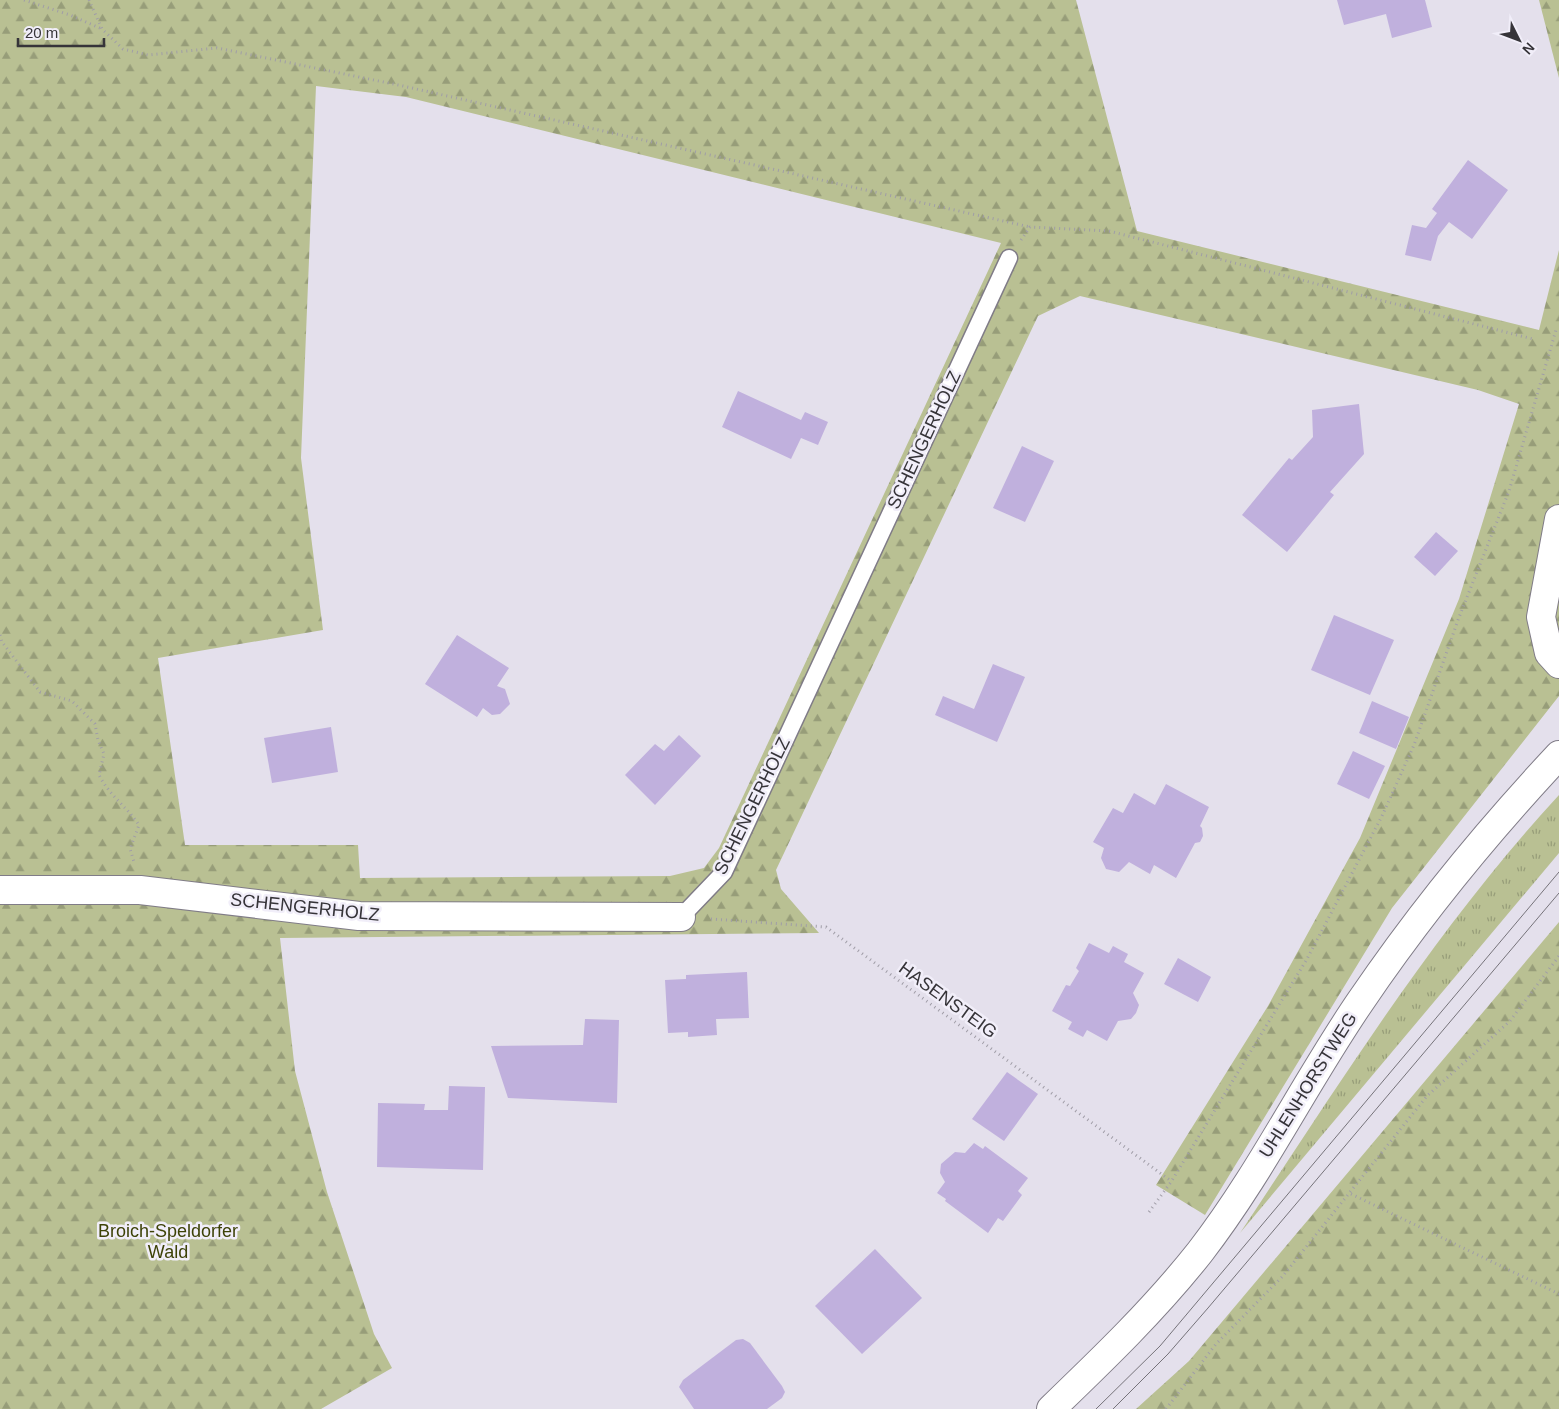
<svg xmlns="http://www.w3.org/2000/svg" width="1559" height="1409" font-family="Helvetica,sans-serif">
<style>
.grass{fill:url(#grass-tufts)}
.forest{fill:url(#forest-firs);fill-rule:evenodd}
.building{fill:#c0b0dd}
.lines{fill:none;stroke-linecap:round;stroke-linejoin:round}
.service-casing{stroke:#807c87;stroke-width:19}
.minor-casing{stroke:#807c87;stroke-width:30}
.secondary-casing{stroke:#807c87;stroke-width:30}
.path{stroke:#a09da7;stroke-width:3;stroke-dasharray:1 4;stroke-linecap:butt}
.service{stroke:#fff;stroke-width:16}
.minor{stroke:#fff;stroke-width:28}
.secondary{stroke:#fff;stroke-width:28}
.tram{stroke:#76737a;stroke-width:1}
.labels{text-anchor:middle;stroke-width:5;stroke-linejoin:round;paint-order:stroke}
.street-label{font-size:18px;fill:#363439;stroke:#f1eef9}
.park-label{font-size:18px;fill:#3d4207;stroke:#f1eef9}
</style>
<defs>
<pattern id="grass-tufts" width="24" height="20" patternUnits="userSpaceOnUse" patternTransform="scale(1.25)"><rect width="24" height="20" fill="#b9c093"/><path d="M3 7l-1-3M5 7V3M7 7l1-3M15 17l-1-3M17 17v-4M19 17l1-3" fill="none" stroke="#979d79"/></pattern>
<pattern id="forest-firs" width="22" height="20" patternUnits="userSpaceOnUse" patternTransform="scale(1.25)"><rect width="22" height="20" fill="#b9c093"/><path d="M5 1l3.5 6h-7zM16 11l3.5 6h-7z" fill="#979d79"/></pattern>
</defs>
<rect width="100%" height="100%" fill="#e4e0ec"/>
<!-- grass -->
<path class="grass" d="M 1559,795 L 1559,853 L 1240,1233 C 1340,1083 1436,928 1559,795 Z"/>
<!-- forest -->
<g class="forest">
<path d="M 0,0 L 1076,0 L 1137,231 L 1539,330 L 1559,250 L 1559,696 L 1392,908 L 1205,1215 L 1156,1185 L 1268,1006 L 1360,838 L 1459,599 L 1519,404 L 1478,390 L 1080,296 L 1038,316 L 776,870 L 781,889 L 819,933 L 280,938 L 295,1071 L 327,1192 L 374,1334 L 392,1368 L 321,1409 L 0,1409 ZM 316,86 L 406,97 L 1001,243 L 719,848 L 704,868 L 670,876 L 360,878 L 358,845 L 185,845 L 158,658 L 323,630 L 301,458 Z"/>
<polygon points="1539,0 1559,0 1559,78"/>
<polygon points="1559,922 1559,1409 1136,1409 1189,1361"/>
</g>
<!-- building -->
<g class="building">
<polygon points="1337,0 1425,0 1432,27 1392,38 1386,14 1344,25"/>
<polygon points="1468,160 1508,190 1472,239 1449,222 1438,236 1431,261 1405,255 1412,225 1426,228 1437,213 1432,209"/>
<polygon points="738,391 801,420 805,412 828,422 818,445 801,438 791,459 722,427"/>
<polygon points="1359,404 1364,454 1330,492 1334,495 1287,552 1242,515 1289,458 1292,460 1313,437 1312,410"/>
<polygon points="1022,446 1054,461 1025,522 993,508"/>
<polygon points="1436,532 1458,551 1435,576 1414,557"/>
<polygon points="1334,615 1394,640 1370,695 1311,670"/>
<polygon points="457,635 509,668 497,686 505,689 510,704 500,714 492,715 483,708 477,717 425,684"/>
<polygon points="993,664 1025,677 997,742 935,715 943,696 974,709"/>
<polygon points="1372,701 1409,717 1396,749 1359,733"/>
<polygon points="331,727 338,772 272,783 264,738"/>
<polygon points="679,735 701,756 655,805 625,775 655,744 664,751"/>
<polygon points="1353,751 1385,766 1369,799 1337,784"/>
<polygon points="1166,784 1209,807 1200,826 1202,828 1203,836 1200,842 1195,843 1176,878 1154,865 1150,874 1129,862 1119,872 1106,869 1101,858 1104,848 1093,842 1113,808 1123,813 1134,793 1155,805"/>
<polygon points="1089,943 1109,953 1113,946 1128,954 1124,962 1144,973 1133,993 1139,1005 1136,1013 1131,1019 1118,1021 1107,1041 1087,1030 1083,1037 1068,1029 1072,1022 1052,1011 1066,985 1070,986 1079,971 1076,968"/>
<polygon points="1178,958 1211,977 1198,1002 1164,984"/>
<polygon points="747,972 749,1018 716,1019 717,1035 688,1037 688,1032 668,1033 665,980 686,979 686,975"/>
<polygon points="585,1019 619,1020 617,1103 508,1098 491,1046 583,1045"/>
<polygon points="1007,1072 1038,1094 1004,1141 972,1119"/>
<polygon points="449,1086 485,1087 483,1170 377,1167 378,1103 425,1104 424,1110 448,1110"/>
<polygon points="974,1143 983,1149 985,1146 1028,1178 1018,1191 1022,1195 1003,1221 998,1218 988,1233 945,1201 946,1199 937,1193 945,1182 940,1173 941,1164 955,1152 965,1153"/>
<polygon points="875,1249 922,1298 862,1354 815,1306"/>
<polygon points="743,1339 750,1343 782,1386 785,1392 782,1398 767,1409 694,1409 679,1387 683,1380 736,1340"/>
</g>
<g class="lines">
<!-- service casing -->
<g class="service-casing">
<polyline id="service" points="681,917 724,872 1009,258"/>
</g>
<!-- minor casing -->
<g class="minor-casing">
<g id="minor">
<polyline points="1559,519 1541,617 1549,653 1559,664"/>
<polyline points="0,890 140,890 359,916 681,917"/>
</g>
</g>
<!-- secondary casing -->
<g class="secondary-casing">
<path id="secondary" d="M 1051,1409 C 1103,1359 1155,1309 1200,1252 C 1261,1173 1304,1084 1360,1002 C 1419,915 1487,832 1559,755"/>
</g>
<!-- path -->
<g class="path">
<polyline points="24,0 70,15 102,29"/>
<polyline points="89,0 102,29 123,49 148,55 217,48 403,86 1030,227"/>
<polyline points="1021,240 1030,227 1109,231 1533,339"/>
<path d="M 0,635 L 2,642 L 40,692 L 72,701 L 95,724 L 98,740 L 104,754 L 99,775 C 109,795 127,807 139,825 L 130,849 L 134,862"/>
<polyline points="711,919 826,927 1171,1181"/>
<polyline points="1351,1194 1559,1294"/>
<polyline points="1149,1212 1171,1182 1307,959 1382,816 1414,745 1458,620 1509,491 1556,330"/>
<polyline points="1166,1409 1216,1344 1282,1277 1427,1096 1510,1021 1559,956"/>
</g>
<!-- service -->
<use href="#service" class="service"/>
<!-- minor -->
<use href="#minor" class="minor"/>
<!-- secondary -->
<use href="#secondary" class="secondary"/>
<!-- tram -->
<g class="tram">
<polyline points="1096,1409 1160,1346 1559,872"/>
<polyline points="1113,1409 1168,1354 1208,1308 1559,893"/>
</g>
</g>
<g class="labels">
<!-- street labels -->
<g class="street-label">
<text transform="translate(924 440) rotate(-65)" y="6">SCHENGERHOLZ</text>
<text transform="translate(752 806) rotate(-64)" y="6">SCHENGERHOLZ</text>
<text transform="translate(305 907) rotate(6)" y="6">SCHENGERHOLZ</text>
<text transform="translate(948 1000) rotate(36)" y="6">HASENSTEIG</text>
<text transform="translate(1308 1085) rotate(-58)" y="6">UHLENHORSTWEG</text>
</g>
<!-- park labels -->
<g class="park-label">
<text x="168" y="1237">Broich-Speldorfer<tspan x="168" dy="21">Wald</tspan></text>
</g>
</g>
<!-- north arrow -->
<g transform="translate(1519 40) rotate(132)" stroke="#f1eef9" stroke-width="4" paint-order="stroke">
<path d="M0-4L9 19L0 12L-9 19Z" fill="#363439"/>
<text y="-8" font-size="14" font-weight="bold" text-anchor="middle" fill="#363439">N</text>
</g>
<!-- scale -->
<path d="M18 38v8h86v-8" fill="none" stroke="#363439" stroke-width="2.5"/>
<text x="25" y="38" font-size="15" fill="#363439" stroke="#f1eef9" stroke-width="4" paint-order="stroke">20 m</text>
</svg>
